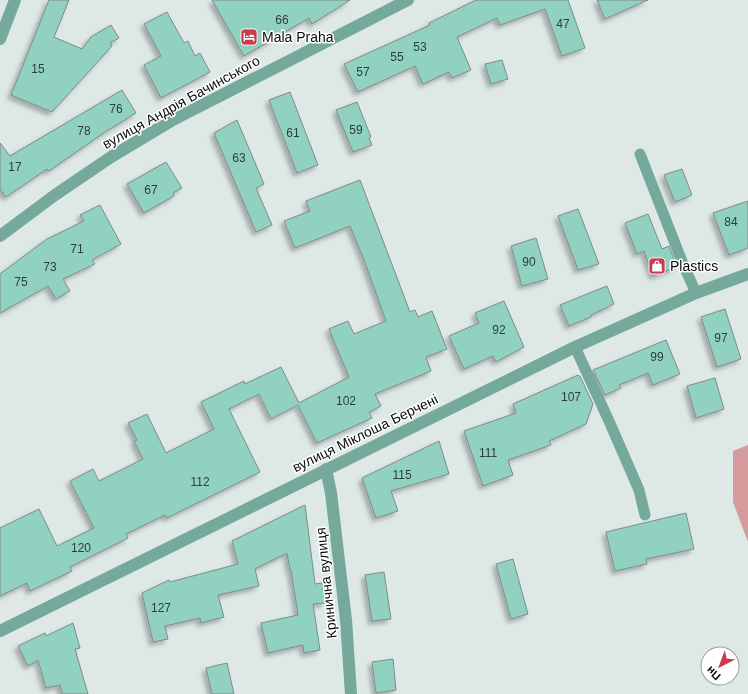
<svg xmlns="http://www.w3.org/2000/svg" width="748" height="694" font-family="Helvetica,sans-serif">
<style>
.forest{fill:#d49a9c}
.building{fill:#91d1c1;stroke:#818a88;filter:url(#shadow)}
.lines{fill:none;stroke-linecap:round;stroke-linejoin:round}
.service{stroke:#75a99c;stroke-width:11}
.minor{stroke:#75a99c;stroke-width:12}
.tertiary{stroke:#75a99c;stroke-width:12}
.labels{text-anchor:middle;stroke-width:3;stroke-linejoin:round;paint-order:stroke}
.number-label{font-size:12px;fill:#2c3e39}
.poi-label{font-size:14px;fill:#0a0d0c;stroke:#fff;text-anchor:start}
.street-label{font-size:14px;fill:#0a0d0c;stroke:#fff}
</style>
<defs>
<filter id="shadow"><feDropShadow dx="-3.5" dy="3.5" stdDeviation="2" flood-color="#0004"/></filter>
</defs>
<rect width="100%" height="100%" fill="#dee8e5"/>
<!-- forest -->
<polygon class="forest" points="748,445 748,542 733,502 733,451"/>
<!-- building -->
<g class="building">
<polygon points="49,0 69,0 54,37 82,49 91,37 111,25 119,38 110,43 112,46 52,112 11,95"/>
<polygon points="212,0 350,0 312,24 309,18 244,56"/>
<polygon points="476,0 568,0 585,48 562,56 545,9 500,25 497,18 457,37 471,70 452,78 449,72 423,84 415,66 358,92 344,64 430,25 429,23"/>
<polygon points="597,0 648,0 605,19"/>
<polygon points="167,12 184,43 188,41 195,56 200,53 210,72 161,98 144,65 161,56 144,24"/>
<polygon points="502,60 508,79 491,84 485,64"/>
<polygon points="122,90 136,113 105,132 49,171 47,169 6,197 0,189 0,143 10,156"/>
<polygon points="290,92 318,165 297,173 269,100"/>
<polygon points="357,102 371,137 369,138 372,145 353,152 336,110"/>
<polygon points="237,120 264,184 256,188 272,225 256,232 214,133"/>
<polygon points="166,162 182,188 173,193 174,196 144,213 127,184"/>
<polygon points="682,169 692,195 675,202 664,175"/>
<polygon points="360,180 410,312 415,310 418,317 432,311 447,349 426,357 431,371 375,394 381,406 369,412 372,418 317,443 298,405 271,419 259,394 229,409 260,472 167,518 165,515 126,534 128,538 70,567 72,571 30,591 27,583 0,596 0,528 39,509 57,546 94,528 70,481 93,469 99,481 143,459 134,441 137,440 128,423 147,414 166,453 214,429 201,402 244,381 245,384 281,367 299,403 349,377 329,329 348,321 354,334 386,321 363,257 350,226 295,248 284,221 310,211 306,201"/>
<polygon points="748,201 748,248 729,255 713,213"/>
<polygon points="100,205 121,244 92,260 95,264 63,279 70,291 56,299 48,286 0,313 0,274 47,239 84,221 80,215"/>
<polygon points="578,209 599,264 578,270 558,216"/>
<polygon points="648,214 662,249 669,246 677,267 653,276 644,251 637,254 625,223"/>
<polygon points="536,238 548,279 522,286 511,246"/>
<polygon points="607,286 614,304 591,315 591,317 569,326 560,305"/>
<polygon points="504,301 524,347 496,362 493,356 464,369 449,336 479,323 475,313"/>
<polygon points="725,309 741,359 717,367 701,317"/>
<polygon points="666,340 680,374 653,385 648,373 619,385 621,388 605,395 593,370"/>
<polygon points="578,375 579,376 580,376 593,404 586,424 549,441 551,445 508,460 513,475 483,486 464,431 516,413 513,404"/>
<polygon points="715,378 724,409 696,418 687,386"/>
<polygon points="439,441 449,474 391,491 398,511 376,518 362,478"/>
<polygon points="305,505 315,584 322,583 325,603 313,604 320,650 304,653 303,645 268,653 261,623 298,615 291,570 290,570 287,553 255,569 259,586 218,595 224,617 201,623 200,618 165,626 168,639 153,642 142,593 169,580 170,582 238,564 232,541"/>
<polygon points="686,513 694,549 646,559 647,564 615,571 606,532"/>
<polygon points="513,559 528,614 511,619 496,564"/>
<polygon points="384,572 391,619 372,621 365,575"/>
<polygon points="73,623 80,648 75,649 88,694 62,694 60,685 46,688 38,660 28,666 18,646 45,633 46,636"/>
<polygon points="393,659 396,690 376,693 372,662"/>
<polygon points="227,663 234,694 212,694 206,668"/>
</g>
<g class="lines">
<!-- service -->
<g class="service">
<polyline points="640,154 683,264 696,293"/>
<polyline points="575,347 609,421 639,490 645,515"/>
</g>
<!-- minor -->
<g class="minor">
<polyline points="0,39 15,0"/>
<polyline points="0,236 55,195 111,157 171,121 408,0"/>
<polyline points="326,469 331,493 346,620 351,694"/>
</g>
<!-- tertiary -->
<polyline class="tertiary" points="0,631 575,347 696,293 748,274"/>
</g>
<!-- icons -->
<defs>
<g id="hotel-square" transform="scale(0.9)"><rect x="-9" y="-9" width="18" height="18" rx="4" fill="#cb3b50" stroke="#fff"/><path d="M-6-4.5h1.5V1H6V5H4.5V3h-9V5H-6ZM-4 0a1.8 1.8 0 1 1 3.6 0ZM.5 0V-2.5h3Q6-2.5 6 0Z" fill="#fff"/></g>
<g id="shop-square" transform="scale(0.9)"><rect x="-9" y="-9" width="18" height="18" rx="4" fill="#cb3b50" stroke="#fff"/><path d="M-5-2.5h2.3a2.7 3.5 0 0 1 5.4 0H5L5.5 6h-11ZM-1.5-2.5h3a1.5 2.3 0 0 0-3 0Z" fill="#fff"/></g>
</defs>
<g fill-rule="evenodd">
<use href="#hotel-square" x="249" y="37"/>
<use href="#shop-square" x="657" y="266"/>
</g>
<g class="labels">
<!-- number labels -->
<g class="number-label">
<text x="282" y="24">66</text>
<text x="563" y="28">47</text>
<text x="420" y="51">53</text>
<text x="397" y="61">55</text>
<text x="38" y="73">15</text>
<text x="363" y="76">57</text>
<text x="116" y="113">76</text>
<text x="356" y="134">59</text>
<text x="84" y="135">78</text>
<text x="293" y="137">61</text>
<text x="239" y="162">63</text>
<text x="15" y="171">17</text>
<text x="151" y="194">67</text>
<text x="731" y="226">84</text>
<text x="77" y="253">71</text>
<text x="529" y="266">90</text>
<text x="50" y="271">73</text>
<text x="21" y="286">75</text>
<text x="499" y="334">92</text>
<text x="721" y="342">97</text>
<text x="657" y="361">99</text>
<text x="571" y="401">107</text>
<text x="346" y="405">102</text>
<text x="488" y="457">111</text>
<text x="402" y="479">115</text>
<text x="200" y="486">112</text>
<text x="81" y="552">120</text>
<text x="161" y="612">127</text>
</g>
<!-- poi labels -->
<g class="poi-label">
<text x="262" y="42">Mala Praha</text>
<text x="670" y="271">Plastics</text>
</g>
<!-- street labels -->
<g class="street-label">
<text transform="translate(181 102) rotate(-29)" y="5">вулиця Андрія Бачинського</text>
<text transform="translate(365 433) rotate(-26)" y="5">вулиця Міклоша Берчені</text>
<text transform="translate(326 583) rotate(-96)" y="5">Кринична вулиця</text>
</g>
</g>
<!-- north arrow -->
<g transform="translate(720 666) rotate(222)"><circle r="19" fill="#ffffff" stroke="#9d9e9e"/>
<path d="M0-3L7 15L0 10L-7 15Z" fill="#cb3b50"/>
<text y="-6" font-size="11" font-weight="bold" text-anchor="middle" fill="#0a0d0c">Пн</text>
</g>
</svg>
